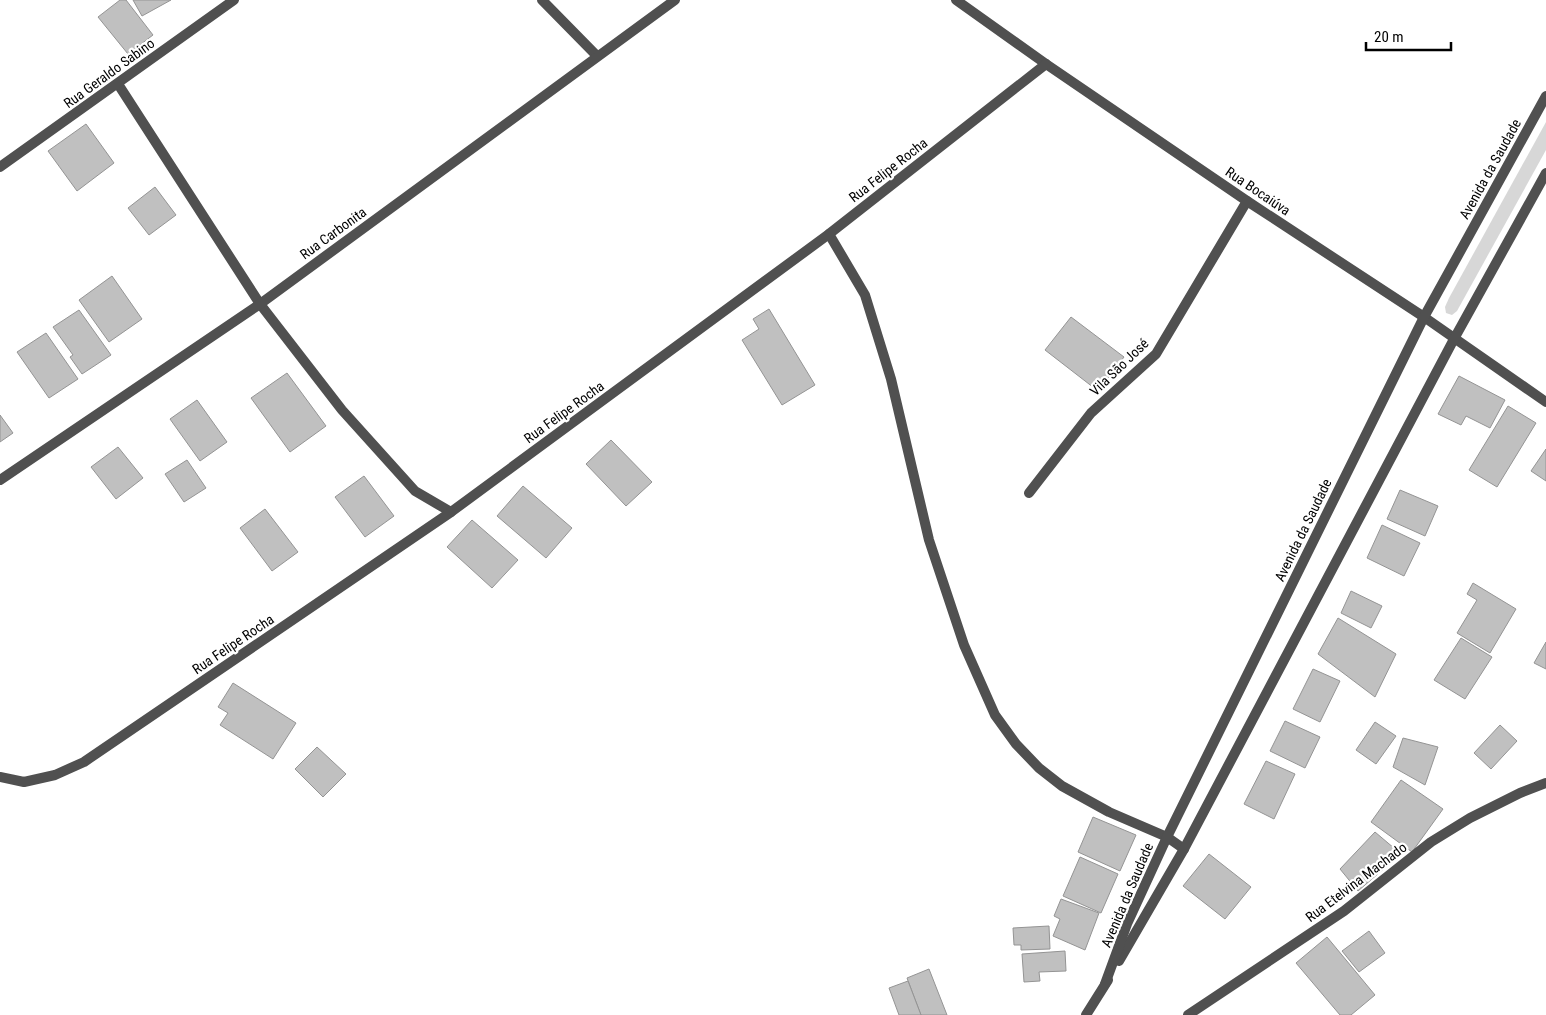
<svg xmlns="http://www.w3.org/2000/svg" width="1546" height="1015" font-family="'Roboto Condensed',sans-serif">
<style>
.green{fill:#d7d7d7}
.building{fill:#c0c0c0;stroke:#949494}
.lines{fill:none;stroke-linecap:round;stroke-linejoin:round}
.minor{stroke:#505050;stroke-width:10}
.labels{text-anchor:middle;stroke-width:4.5;stroke-linejoin:round;paint-order:stroke}
.street-label{font-size:14px;fill:#000;stroke:#fff}
</style>
<rect width="100%" height="100%" fill="#fff"/>
<!-- green -->
<polygon class="green" points="1546,122 1546,150 1457,311 1452,315 1446,313 1445,307 1449,298"/>
<!-- building -->
<g class="building">
<polygon points="120,0 126,0 153,35 128,54 98,17"/>
<polygon points="133,0 171,0 142,16"/>
<polygon points="86,124 114,163 77,191 48,151"/>
<polygon points="155,187 176,215 149,235 128,208"/>
<polygon points="112,276 142,319 109,342 79,300"/>
<polygon points="769,309 815,385 782,405 742,340 759,329 753,319"/>
<polygon points="79,310 111,355 82,374 70,357 73,355 53,327"/>
<polygon points="1071,317 1124,357 1098,391 1045,350"/>
<polygon points="46,333 78,379 49,398 17,352"/>
<polygon points="287,373 326,426 290,452 251,398"/>
<polygon points="1459,376 1505,400 1490,428 1466,416 1461,425 1438,414"/>
<polygon points="197,400 227,442 200,461 170,419"/>
<polygon points="1508,406 1536,423 1497,487 1469,470"/>
<polygon points="0,415 13,433 0,442"/>
<polygon points="611,440 652,482 626,506 586,464"/>
<polygon points="118,447 143,478 116,499 91,467"/>
<polygon points="1546,449 1546,481 1531,471"/>
<polygon points="187,460 206,488 184,502 165,474"/>
<polygon points="364,476 394,516 365,537 335,497"/>
<polygon points="523,486 572,528 546,558 497,516"/>
<polygon points="1400,490 1438,506 1425,536 1387,519"/>
<polygon points="265,509 298,552 272,571 240,528"/>
<polygon points="472,520 518,560 492,588 447,547"/>
<polygon points="1382,525 1420,543 1404,576 1367,558"/>
<polygon points="1473,583 1516,609 1490,653 1457,633 1477,600 1467,594"/>
<polygon points="1351,591 1382,606 1371,628 1341,613"/>
<polygon points="1338,618 1396,654 1375,697 1318,654"/>
<polygon points="1461,638 1492,657 1465,699 1434,680"/>
<polygon points="1546,642 1546,669 1534,663"/>
<polygon points="1313,669 1340,681 1320,722 1293,709"/>
<polygon points="233,683 296,723 273,759 220,725 228,713 218,707"/>
<polygon points="1285,721 1320,737 1305,768 1270,751"/>
<polygon points="1375,722 1396,736 1376,764 1356,750"/>
<polygon points="1500,725 1517,741 1491,769 1474,753"/>
<polygon points="1403,738 1438,747 1425,785 1393,767"/>
<polygon points="317,747 346,774 323,797 295,769"/>
<polygon points="1266,761 1295,774 1274,819 1244,804"/>
<polygon points="1401,780 1443,809 1412,852 1371,822"/>
<polygon points="1093,817 1136,835 1120,871 1078,852"/>
<polygon points="1375,832 1401,854 1358,891 1340,869"/>
<polygon points="1209,854 1251,887 1225,919 1183,886"/>
<polygon points="1080,857 1118,874 1101,913 1063,896"/>
<polygon points="1061,899 1099,913 1085,950 1053,936 1060,919 1054,916"/>
<polygon points="1049,926 1050,949 1021,950 1021,945 1014,945 1013,928"/>
<polygon points="1369,931 1385,953 1359,972 1342,951"/>
<polygon points="1327,937 1375,995 1351,1015 1340,1015 1296,963"/>
<polygon points="1065,951 1066,971 1039,972 1040,981 1024,982 1022,954"/>
<polygon points="929,969 947,1015 921,1015 907,978"/>
<polygon points="908,981 921,1015 899,1015 889,988"/>
</g>
<g class="lines">
<!-- minor -->
<g class="minor">
<polyline points="542,0 597,56"/>
<polyline points="956,0 1046,64 1247,201 1424,317 1546,402"/>
<polyline points="118,84 260,304 342,410 415,491 451,512"/>
<polyline points="0,167 234,0"/>
<polyline points="829,234 865,295 891,379 929,540 964,645 995,715 1016,744 1039,768 1062,786 1109,812 1167,837 1184,849"/>
<polyline points="0,480 260,304 675,0"/>
<polyline points="1029,493 1091,413 1156,354 1247,201"/>
<polyline points="0,777 24,782 55,775 84,762 451,512 829,234 1046,64"/>
<polyline points="1119,961 1184,849 1454,339 1546,173"/>
<polyline points="1105,984 1127,924 1167,837 1424,317 1546,96"/>
<polyline points="1086,1015 1108,980"/>
<polyline points="1188,1015 1344,911 1431,842 1470,818 1520,793 1546,783"/>
</g>
</g>
<g class="labels">
<!-- street labels -->
<g class="street-label">
<text transform="translate(109 73) rotate(-36)" y="5">Rua Geraldo Sabino</text>
<text transform="translate(1490 169) rotate(-61)" y="5">Avenida da Saudade</text>
<text transform="translate(888 170) rotate(-38)" y="5">Rua Felipe Rocha</text>
<text transform="translate(1258 191) rotate(34)" y="5">Rua Bocaiúva</text>
<text transform="translate(333 233) rotate(-36)" y="5">Rua Carbonita</text>
<text transform="translate(1119 367) rotate(-44)" y="5">Vila São José</text>
<text transform="translate(564 412) rotate(-36)" y="5">Rua Felipe Rocha</text>
<text transform="translate(1303 530) rotate(-64)" y="5">Avenida da Saudade</text>
<text transform="translate(233 644) rotate(-34)" y="5">Rua Felipe Rocha</text>
<text transform="translate(1356 882) rotate(-37)" y="5">Rua Etelvina Machado</text>
<text transform="translate(1127 895) rotate(-67)" y="5">Avenida da Saudade</text>
</g>
</g>
<!-- scale -->
<path d="M1366 42v8h85v-8" fill="none" stroke="#000000" stroke-width="2.5"/>
<text x="1374" y="42" font-size="15" fill="#000000" stroke="#ffffff" stroke-width="4" paint-order="stroke">20 m</text>
</svg>
